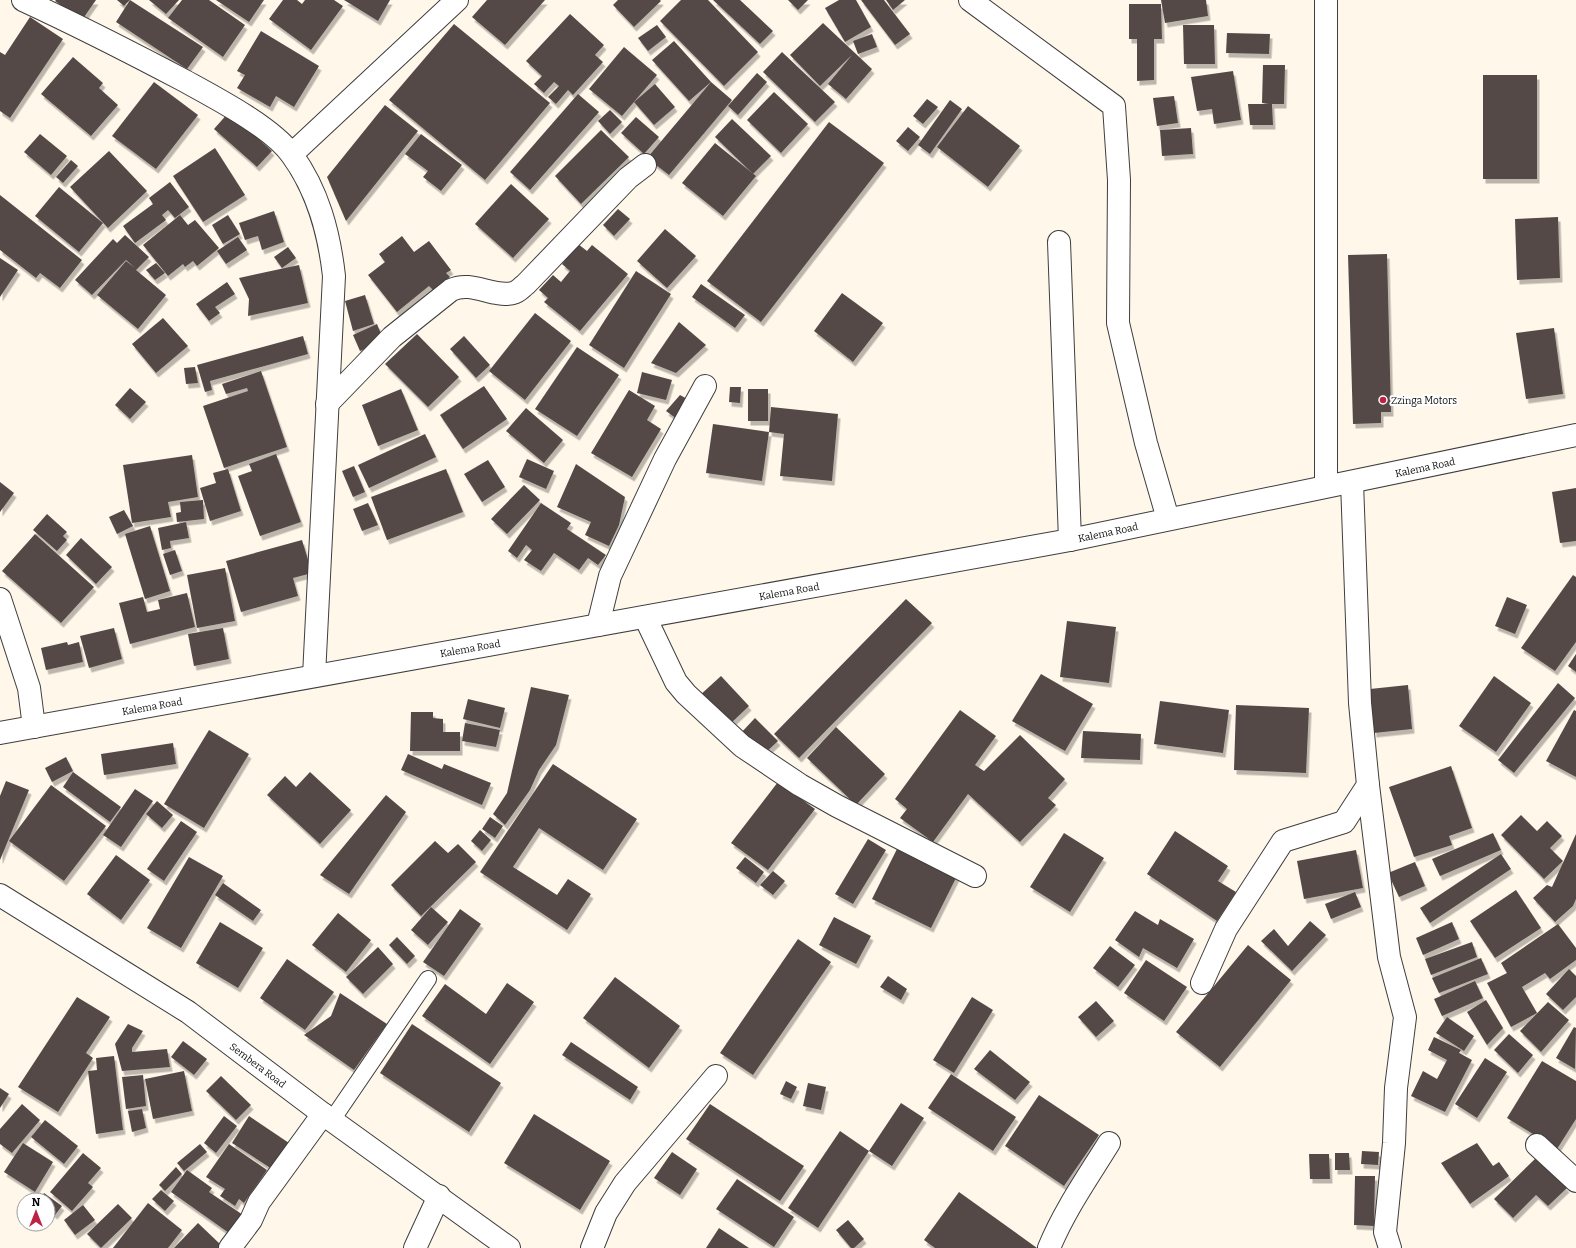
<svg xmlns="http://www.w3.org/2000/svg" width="1576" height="1248" font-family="Bitter,serif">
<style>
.building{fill:#544a47;filter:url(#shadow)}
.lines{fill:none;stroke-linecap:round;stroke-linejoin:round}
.service-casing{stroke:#3e3e3e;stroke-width:18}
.minor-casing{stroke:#3e3e3e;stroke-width:24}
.tertiary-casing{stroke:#3e3e3e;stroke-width:24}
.service{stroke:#fff;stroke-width:16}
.minor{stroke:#fff;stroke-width:22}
.tertiary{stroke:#fff;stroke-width:22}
.poi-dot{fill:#be2143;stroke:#fff;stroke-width:1.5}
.labels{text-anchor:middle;stroke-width:4;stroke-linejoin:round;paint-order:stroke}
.poi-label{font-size:10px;fill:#0b0b0b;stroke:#fff;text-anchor:start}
.street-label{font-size:10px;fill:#0b0b0b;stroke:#fff}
</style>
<defs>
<filter id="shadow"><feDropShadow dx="2.5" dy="4.5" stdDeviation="0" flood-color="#0004"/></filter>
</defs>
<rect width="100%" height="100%" fill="#fff7e9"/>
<!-- building -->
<g class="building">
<polygon points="56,0 96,0 82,20 55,1"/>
<polygon points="117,0 130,0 124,6"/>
<polygon points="130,0 203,47 187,69 116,22"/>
<polygon points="149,0 179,0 166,14"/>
<polygon points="182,0 209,0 245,25 223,57 168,18"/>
<polygon points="216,0 264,0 249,22"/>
<polygon points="283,0 297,0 302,4 305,0 334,0 343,6 311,50 269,19"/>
<polygon points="344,0 390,0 378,21"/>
<polygon points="487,0 545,0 505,45 472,17"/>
<polygon points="618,0 660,0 661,1 634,27 613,5"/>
<polygon points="681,0 708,0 758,52 724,86 660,21"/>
<polygon points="713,0 740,0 773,31 760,44"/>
<polygon points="788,0 808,0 798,10"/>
<polygon points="839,0 856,0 871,27 845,42 825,8"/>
<polygon points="861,0 884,0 910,34 895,45"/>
<polygon points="886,0 905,0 893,10"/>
<polygon points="1161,0 1206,0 1208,16 1165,23"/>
<polygon points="1129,4 1161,4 1162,39 1154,39 1154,80 1137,81 1137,39 1129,39"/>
<polygon points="570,14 604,45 595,55 603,62 573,95 568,90 556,104 548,97 559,86 554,82 544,93 534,84 542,76 526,61"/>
<polygon points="30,17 63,39 10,118 0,111 0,52 5,55"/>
<polygon points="823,23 872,69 846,99 828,84 852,55 820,86 790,55"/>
<polygon points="454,24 550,103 485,180 389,100"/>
<polygon points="657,25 666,37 648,51 638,38"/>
<polygon points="1183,25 1214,25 1215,64 1184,64"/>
<polygon points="261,31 319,66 294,107 276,96 270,107 237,88 245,75 237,71"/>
<polygon points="1227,33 1270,34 1269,54 1226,53"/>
<polygon points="872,34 877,47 858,54 853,41"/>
<polygon points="674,41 711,82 732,100 669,175 647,158 711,82 689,101 652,60"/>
<polygon points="624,47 657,75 622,116 589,89"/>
<polygon points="782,52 835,102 815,122 763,72"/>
<polygon points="73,57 103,83 99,88 118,105 91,136 41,94"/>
<polygon points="1263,65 1285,65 1284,104 1272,104 1273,125 1250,125 1248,104 1269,104 1262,103"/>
<polygon points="1233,71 1241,120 1214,124 1212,109 1197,111 1191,77"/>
<polygon points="757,73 767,82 738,115 728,106"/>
<rect x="1483" y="75" width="54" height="104"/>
<polygon points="154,82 198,115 156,169 112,136"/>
<polygon points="655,84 675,107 654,125 634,102"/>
<polygon points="774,92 808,124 781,153 747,120"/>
<polygon points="578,94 599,112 530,190 510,172"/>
<polygon points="1174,96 1178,123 1157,126 1153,98"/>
<polygon points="927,99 938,107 923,124 913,116"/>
<polygon points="950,100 962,109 930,154 918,145"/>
<polygon points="385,105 418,131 346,221 327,177"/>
<polygon points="968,106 1020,146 988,187 937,147"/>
<polygon points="610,110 622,122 610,134 598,121"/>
<polygon points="229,112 272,151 257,167 214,129"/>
<polygon points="636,117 659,137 644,154 621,133"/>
<polygon points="732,119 771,156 753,174 715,137"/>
<polygon points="829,122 884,163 761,322 707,281"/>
<polygon points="908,127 920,137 908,151 896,141"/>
<polygon points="1191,128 1193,154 1162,156 1160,130"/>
<polygon points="601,130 629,157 581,204 555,176"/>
<polygon points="40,134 67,156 51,175 24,152"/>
<polygon points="421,134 462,165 441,191 423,177 428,171 405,154"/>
<polygon points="715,143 756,176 723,216 682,183"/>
<polygon points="215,148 245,195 203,222 173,176"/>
<polygon points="109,151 147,191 108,228 70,187"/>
<polygon points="71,160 78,166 63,183 56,177"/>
<polygon points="170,182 189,207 175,218 168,210 162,215 166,220 135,243 123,226 153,204 149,198"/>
<polygon points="511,184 549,219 513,258 475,224"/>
<polygon points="59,187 103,223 79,252 35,216"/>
<polygon points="0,195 82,260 60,288 40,273 36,278 0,250"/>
<polygon points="618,209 630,219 614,236 603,225"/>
<polygon points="274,211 284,242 262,250 258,236 245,240 239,223"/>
<polygon points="180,215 188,225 195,220 219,248 197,266 193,261 185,267 183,264 168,276 143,245"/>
<polygon points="228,215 240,234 223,244 212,225"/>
<polygon points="1558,217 1560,278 1517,280 1515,219"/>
<polygon points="665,229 696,256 667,288 637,261"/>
<polygon points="125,235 149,257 136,270 166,295 138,329 97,295 126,261 135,268 126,260 92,295 75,280 113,239 117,243"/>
<polygon points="402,236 414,252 429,241 451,270 446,273 450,277 433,290 429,286 397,312 368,275 385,262 379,254"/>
<polygon points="238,237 247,250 226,264 217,251"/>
<polygon points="578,244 587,251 592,245 628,274 580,331 544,302 548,298 539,290 553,275 561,282 570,271 562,264"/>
<polygon points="288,247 296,258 282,268 274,257"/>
<polygon points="1387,254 1391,412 1381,412 1381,423 1353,424 1348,255"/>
<polygon points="0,258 18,270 0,297"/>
<polygon points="156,263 165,273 155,280 146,270"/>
<polygon points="299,265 308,303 248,316 249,299 239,278"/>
<polygon points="636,271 671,294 624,368 589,345"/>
<polygon points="227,282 235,294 215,307 220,313 209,321 196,304"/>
<polygon points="701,284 745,315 735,328 692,297"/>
<polygon points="842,293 883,323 853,362 814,331"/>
<polygon points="365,295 374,324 353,331 345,301"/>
<polygon points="535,313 571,341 525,400 489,371"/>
<polygon points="163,318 188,346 156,373 132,344"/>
<polygon points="679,322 706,345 676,373 651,363"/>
<polygon points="377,324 384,341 360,351 353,335"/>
<polygon points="1554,328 1563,394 1526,399 1516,333"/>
<polygon points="417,334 459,377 428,407 385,364"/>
<polygon points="303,336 308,354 210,381 212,390 205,392 197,365"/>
<polygon points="464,336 490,365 476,378 450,349"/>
<polygon points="577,347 619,375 577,436 535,409"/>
<polygon points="195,367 198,383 186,384 184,368"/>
<polygon points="261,371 287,447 224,468 203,406 248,391 247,388 226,394 222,384"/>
<polygon points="642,372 672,380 666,400 637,393"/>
<polygon points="484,386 507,419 463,449 440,415"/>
<polygon points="730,387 741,387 740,403 729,402"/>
<polygon points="130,388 146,402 130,419 115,405"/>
<polygon points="401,389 418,430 378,446 362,405"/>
<rect x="748" y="389" width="20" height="32"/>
<polygon points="629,390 655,406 647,420 661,429 632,477 591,453"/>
<polygon points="680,395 689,400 677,419 666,411"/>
<polygon points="771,407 838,414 832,481 780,476 784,434 769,432 762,481 706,473 713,424 769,432"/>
<polygon points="526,408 563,440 544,463 506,431"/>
<polygon points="425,434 436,457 369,488 358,465"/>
<polygon points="276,454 301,522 260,536 238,476 252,471 249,464"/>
<polygon points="192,455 198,497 168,502 171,517 132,523 123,465"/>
<polygon points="527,459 554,471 546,489 519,477"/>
<polygon points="488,460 505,487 482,502 464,474"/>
<polygon points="576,464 625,497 619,525 609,546 585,535 591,522 557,507"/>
<polygon points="354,466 365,492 353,497 342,471"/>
<polygon points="228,469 241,511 210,521 200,488 216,483 213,473"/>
<polygon points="446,469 463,512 387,540 371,497"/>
<polygon points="0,482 14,493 0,512"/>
<polygon points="524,485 540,500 507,534 491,519"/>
<polygon points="1576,488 1576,541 1560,543 1552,492"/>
<polygon points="203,500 204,519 177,522 176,513 181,512 180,502"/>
<polygon points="368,503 378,525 362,531 353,509"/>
<polygon points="541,503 571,523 567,529 606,555 598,565 588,558 579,570 554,553 541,571 524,560 532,550 526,545 517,558 508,551"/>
<polygon points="124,510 133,526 117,534 109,517"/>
<polygon points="47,514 67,532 63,536 67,540 57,551 33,530"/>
<polygon points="186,522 189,538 170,541 171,548 162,550 158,528"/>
<polygon points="150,526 170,591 145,599 125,534"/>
<polygon points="35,534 94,587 61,623 2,571"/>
<polygon points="81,538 112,567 96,584 66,555"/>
<polygon points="302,540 312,573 293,578 298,596 241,612 226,561"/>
<polygon points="175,550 182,571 170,575 163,554"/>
<polygon points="225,568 235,621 197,628 187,575"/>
<polygon points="1573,575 1576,577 1576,642 1555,671 1521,648"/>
<polygon points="187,593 195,627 130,644 119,603 143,597 147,612 160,609 158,600"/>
<polygon points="1507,597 1527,605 1515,634 1495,626"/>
<polygon points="906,599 932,623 799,758 774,734"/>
<polygon points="1067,621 1116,627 1109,683 1060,677"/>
<polygon points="114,628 122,659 89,668 80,636"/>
<polygon points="223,628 229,659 194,666 188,634"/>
<polygon points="67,642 68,645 79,642 83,662 46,670 41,648"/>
<polygon points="1576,654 1576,672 1568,666"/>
<polygon points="1041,674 1093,704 1065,751 1012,721"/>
<polygon points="721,676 749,706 728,726 699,696"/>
<polygon points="1494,676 1531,703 1496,752 1459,726"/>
<polygon points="1558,683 1575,698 1514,773 1498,760"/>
<polygon points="1408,685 1412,729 1374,733 1370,689"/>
<polygon points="531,687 569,695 556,745 539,770 530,790 505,825 493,814 507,793"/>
<polygon points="468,699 505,708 500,728 463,719"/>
<polygon points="1160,701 1229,710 1223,753 1154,744"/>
<polygon points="1236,705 1309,708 1306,773 1234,770"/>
<polygon points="960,710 996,736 975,765 984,771 1020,735 1065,779 1048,798 1056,805 1020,842 968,794 933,842 900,818 907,809 895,799"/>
<polygon points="1574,710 1576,711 1576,777 1546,761"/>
<polygon points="411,712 433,712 433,718 443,719 443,732 460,732 460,751 410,751"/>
<polygon points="755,718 778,741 762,756 740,734"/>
<polygon points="465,723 500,730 496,747 462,741"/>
<polygon points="836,727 885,774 856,805 807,758"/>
<polygon points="209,730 249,754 204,828 164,804"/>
<polygon points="1083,731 1141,734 1140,760 1081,758"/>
<polygon points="173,743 176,764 104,775 101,754"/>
<polygon points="408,754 442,769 444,764 491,783 482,805 401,770"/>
<polygon points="66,757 73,771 52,782 45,768"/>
<polygon points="553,764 637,819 603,870 539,828 513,867 557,895 568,879 591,894 567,930 480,872"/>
<polygon points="1451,766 1472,828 1449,836 1452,845 1414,857 1389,787"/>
<polygon points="73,772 121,807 110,822 63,787"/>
<polygon points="310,772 351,810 320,844 267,795 285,776 296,787"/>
<polygon points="6,781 29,790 0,860 0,796"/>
<polygon points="778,782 815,809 768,870 731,843"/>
<polygon points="51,785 106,826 64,881 9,841"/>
<polygon points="135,789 153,801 121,847 103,835"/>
<polygon points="386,795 406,812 349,894 320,875"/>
<polygon points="157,801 173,815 162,828 146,814"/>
<polygon points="1521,815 1537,831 1547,821 1562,836 1550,848 1563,861 1544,879 1501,835"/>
<polygon points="490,817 503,826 495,838 482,829"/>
<polygon points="181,821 197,832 164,881 147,869"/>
<polygon points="480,830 491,840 482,851 471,841"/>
<polygon points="1175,831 1228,866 1218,881 1236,892 1217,921 1147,874"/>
<polygon points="1064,833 1104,858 1070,912 1030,887"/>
<polygon points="1493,833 1501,850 1440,876 1432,859"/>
<polygon points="1576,834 1576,899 1573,906 1555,922 1533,898 1547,885 1552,887"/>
<polygon points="868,839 886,850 853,904 835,894"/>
<polygon points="435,841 448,853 458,844 476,862 421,916 391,885"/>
<polygon points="899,845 958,874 931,928 872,899"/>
<polygon points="1356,850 1363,888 1304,899 1297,861"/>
<polygon points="1501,854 1511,869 1430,923 1420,908"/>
<polygon points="116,855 150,880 121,920 87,894"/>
<polygon points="189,857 223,876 181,948 147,928"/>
<polygon points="745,857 764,872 756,883 736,868"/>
<polygon points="1415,862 1425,886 1399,897 1388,873"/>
<polygon points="773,871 785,881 773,895 760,885"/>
<polygon points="223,883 261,910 253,921 215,895"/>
<polygon points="1516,890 1541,928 1495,958 1470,921"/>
<polygon points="1355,892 1361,907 1331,919 1325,904"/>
<polygon points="431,907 448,922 428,945 411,930"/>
<polygon points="460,909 481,924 444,976 423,962"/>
<polygon points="1135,911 1158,925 1160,919 1194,939 1177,968 1143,948 1139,957 1115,940"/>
<polygon points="338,913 371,940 346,972 312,945"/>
<polygon points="834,917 871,936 856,964 819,945"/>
<polygon points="1310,921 1326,935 1292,971 1261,941 1274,929 1288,946"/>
<polygon points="220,922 263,948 238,988 196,963"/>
<polygon points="1452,922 1459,939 1423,955 1416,938"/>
<polygon points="1558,924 1576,948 1576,960 1550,979 1545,973 1522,987 1537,1013 1511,1027 1487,983 1507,973 1501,963"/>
<polygon points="397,937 415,956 407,964 389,945"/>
<polygon points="798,939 831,962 753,1075 720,1053"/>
<polygon points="1472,942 1477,957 1431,975 1425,959"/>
<polygon points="1248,945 1291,980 1220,1067 1176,1032"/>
<polygon points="1110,946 1135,965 1118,987 1093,968"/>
<polygon points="378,947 393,964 363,994 346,977"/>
<polygon points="1481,958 1488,974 1439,993 1432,978"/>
<polygon points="287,959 334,992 305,1030 260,998"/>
<polygon points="1146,960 1187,987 1164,1021 1124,993"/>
<polygon points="1569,969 1576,976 1576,997 1563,1010 1546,994"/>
<polygon points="888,976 907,989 901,1000 880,987"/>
<polygon points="615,977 680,1026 649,1068 583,1018"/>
<polygon points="1475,981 1483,998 1442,1016 1434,999"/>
<polygon points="507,983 534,1002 490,1064 422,1016 445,984 486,1014"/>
<polygon points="340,993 387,1024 354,1070 304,1035 331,1016"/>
<polygon points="77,997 110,1017 86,1053 93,1058 58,1112 18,1087"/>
<polygon points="972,997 993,1010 954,1073 933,1060"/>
<polygon points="1486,1000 1503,1028 1487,1045 1467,1012"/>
<polygon points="1096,1001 1114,1021 1096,1037 1078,1017"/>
<polygon points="1548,1002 1569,1020 1541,1052 1520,1031"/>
<polygon points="1447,1017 1474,1036 1464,1051 1436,1033"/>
<polygon points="128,1024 143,1031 132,1048 132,1052 167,1049 170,1067 122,1071 115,1044"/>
<polygon points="412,1024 501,1083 469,1132 380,1073"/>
<polygon points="1574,1027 1576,1028 1575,1069 1556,1058"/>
<polygon points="1509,1034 1533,1055 1518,1073 1494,1050"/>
<polygon points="1434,1037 1461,1050 1459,1053 1472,1060 1445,1112 1411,1096 1423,1071 1437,1079 1447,1060 1428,1050"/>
<polygon points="183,1041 207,1059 194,1075 171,1057"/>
<polygon points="571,1042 638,1087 630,1100 562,1055"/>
<polygon points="990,1050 1030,1082 1015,1100 974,1069"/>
<polygon points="114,1056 123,1130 96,1134 88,1071 97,1070 96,1058"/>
<polygon points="1485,1058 1507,1072 1477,1118 1455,1104"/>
<polygon points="1542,1061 1576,1081 1576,1119 1557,1149 1507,1118"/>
<polygon points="184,1071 192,1111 153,1119 145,1079"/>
<polygon points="951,1074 1016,1117 993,1151 928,1108"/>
<polygon points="143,1075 146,1106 126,1109 122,1077"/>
<polygon points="221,1076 251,1105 236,1120 206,1091"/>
<polygon points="786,1081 797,1087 791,1099 780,1094"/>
<polygon points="808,1083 826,1087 821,1110 803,1106"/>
<polygon points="0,1088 9,1094 0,1108"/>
<polygon points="1039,1095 1099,1135 1064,1186 1005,1146"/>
<polygon points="901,1103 924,1118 892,1166 869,1151"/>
<polygon points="22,1104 40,1120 12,1153 0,1144 0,1129"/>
<polygon points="710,1104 804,1166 780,1201 686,1139"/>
<polygon points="142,1109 146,1128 132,1132 128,1111"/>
<polygon points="534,1114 610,1161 580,1210 504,1163"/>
<polygon points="224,1116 237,1126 216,1153 204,1143"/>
<polygon points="249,1116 289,1143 272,1169 232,1143"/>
<polygon points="45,1120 78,1146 64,1164 31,1137"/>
<polygon points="840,1131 869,1151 818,1228 788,1208"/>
<polygon points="23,1143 53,1162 35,1192 4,1172"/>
<polygon points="1477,1143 1493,1166 1499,1162 1509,1176 1470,1204 1441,1163"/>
<polygon points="200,1144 207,1152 184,1171 177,1163"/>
<polygon points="229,1144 267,1170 244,1203 239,1199 235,1206 220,1196 225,1189 206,1177"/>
<polygon points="1362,1151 1379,1152 1378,1165 1361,1164"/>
<polygon points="672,1152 697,1169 680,1195 654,1178"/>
<polygon points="83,1153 101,1168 88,1183 93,1187 72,1211 50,1192"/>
<polygon points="1335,1153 1349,1153 1350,1170 1335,1170"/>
<polygon points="1309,1154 1329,1154 1330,1179 1310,1179"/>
<polygon points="1537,1157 1567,1188 1548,1206 1536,1195 1513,1218 1494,1199"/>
<polygon points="176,1167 182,1174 165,1191 159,1185"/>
<polygon points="187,1170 212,1188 209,1192 249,1219 236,1238 171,1192"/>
<polygon points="1355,1176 1375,1176 1374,1226 1354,1225"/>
<polygon points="737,1179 794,1217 774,1247 716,1209"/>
<polygon points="161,1190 174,1201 165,1211 152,1199"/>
<polygon points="959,1192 1037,1248 935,1248 924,1240"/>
<polygon points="44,1193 62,1206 55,1215 48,1209 48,1200 39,1200"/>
<polygon points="148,1203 182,1230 168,1248 113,1248"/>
<polygon points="118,1204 132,1218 101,1248 87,1234"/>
<polygon points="83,1205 95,1220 75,1235 64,1220"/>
<polygon points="848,1220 864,1239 854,1248 851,1248 836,1230"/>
<polygon points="198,1223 221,1245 218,1248 174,1248"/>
<polygon points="719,1228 749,1248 706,1248"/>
</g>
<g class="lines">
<!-- service casing -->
<g class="service-casing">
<polyline id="service" points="332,1120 428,979"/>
</g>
<!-- minor casing -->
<g class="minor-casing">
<g id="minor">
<path d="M 23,0 C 77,25 130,52 183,80 C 214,97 272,127 292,155 C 318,191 329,232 334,276 L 314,676"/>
<polyline points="970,0 1114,106 1119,180 1118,323 1146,443 1168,519"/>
<polyline points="1326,0 1326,486"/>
<polyline points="292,154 457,0"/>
<polyline points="1059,242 1070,540"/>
<path d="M 327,404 L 392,337 L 451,290 C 472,280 492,298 513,293 C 518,292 522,287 526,284 L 628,178 L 645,165"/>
<polyline points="0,599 29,688 34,727"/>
<polyline points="645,617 676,682 686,694 742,746 800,785 837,806 975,876"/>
<polyline points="598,625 610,576 665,459 705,386"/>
<polyline points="1368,785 1389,957 1405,1017 1396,1088 1394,1143 1385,1232 1390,1248"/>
<polyline points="1202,983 1226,929 1283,841 1344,822 1368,785 1360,703 1352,482"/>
<polyline points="1537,1145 1576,1181"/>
<polyline points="230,1248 251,1220 259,1202 323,1114"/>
<polyline points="415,1248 439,1196"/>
<polyline points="592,1248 606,1213 625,1183 716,1076"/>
<path d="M 1049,1248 C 1064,1211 1088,1177 1109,1143"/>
</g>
</g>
<!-- tertiary casing -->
<g class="tertiary-casing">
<g id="tertiary">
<polyline points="0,733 1070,540 1576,435"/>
<polyline points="0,895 188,1012 323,1114 509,1248"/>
</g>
</g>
<!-- service -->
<use href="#service" class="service"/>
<!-- minor -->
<use href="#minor" class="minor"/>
<!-- tertiary -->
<use href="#tertiary" class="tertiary"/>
</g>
<!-- markers -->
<circle class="poi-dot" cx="1383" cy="400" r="4"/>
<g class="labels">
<!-- poi labels -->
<g class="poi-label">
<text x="1391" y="404">Zzinga Motors</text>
</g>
<!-- street labels -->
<g class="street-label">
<text transform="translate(1425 467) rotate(-12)" y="4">Kalema Road</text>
<text transform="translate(1108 532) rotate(-12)" y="4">Kalema Road</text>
<text transform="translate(789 591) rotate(-10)" y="4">Kalema Road</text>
<text transform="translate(470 648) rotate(-10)" y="4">Kalema Road</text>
<text transform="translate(152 706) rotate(-10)" y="4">Kalema Road</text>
<text transform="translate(258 1065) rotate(37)" y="4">Sembera Road</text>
</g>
</g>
<!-- north arrow -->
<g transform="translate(36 1212)"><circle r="19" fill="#ffffff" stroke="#9d9d9d"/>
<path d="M0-3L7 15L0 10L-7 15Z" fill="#be2143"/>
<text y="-6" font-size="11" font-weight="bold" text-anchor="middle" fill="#0b0b0b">N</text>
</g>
</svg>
